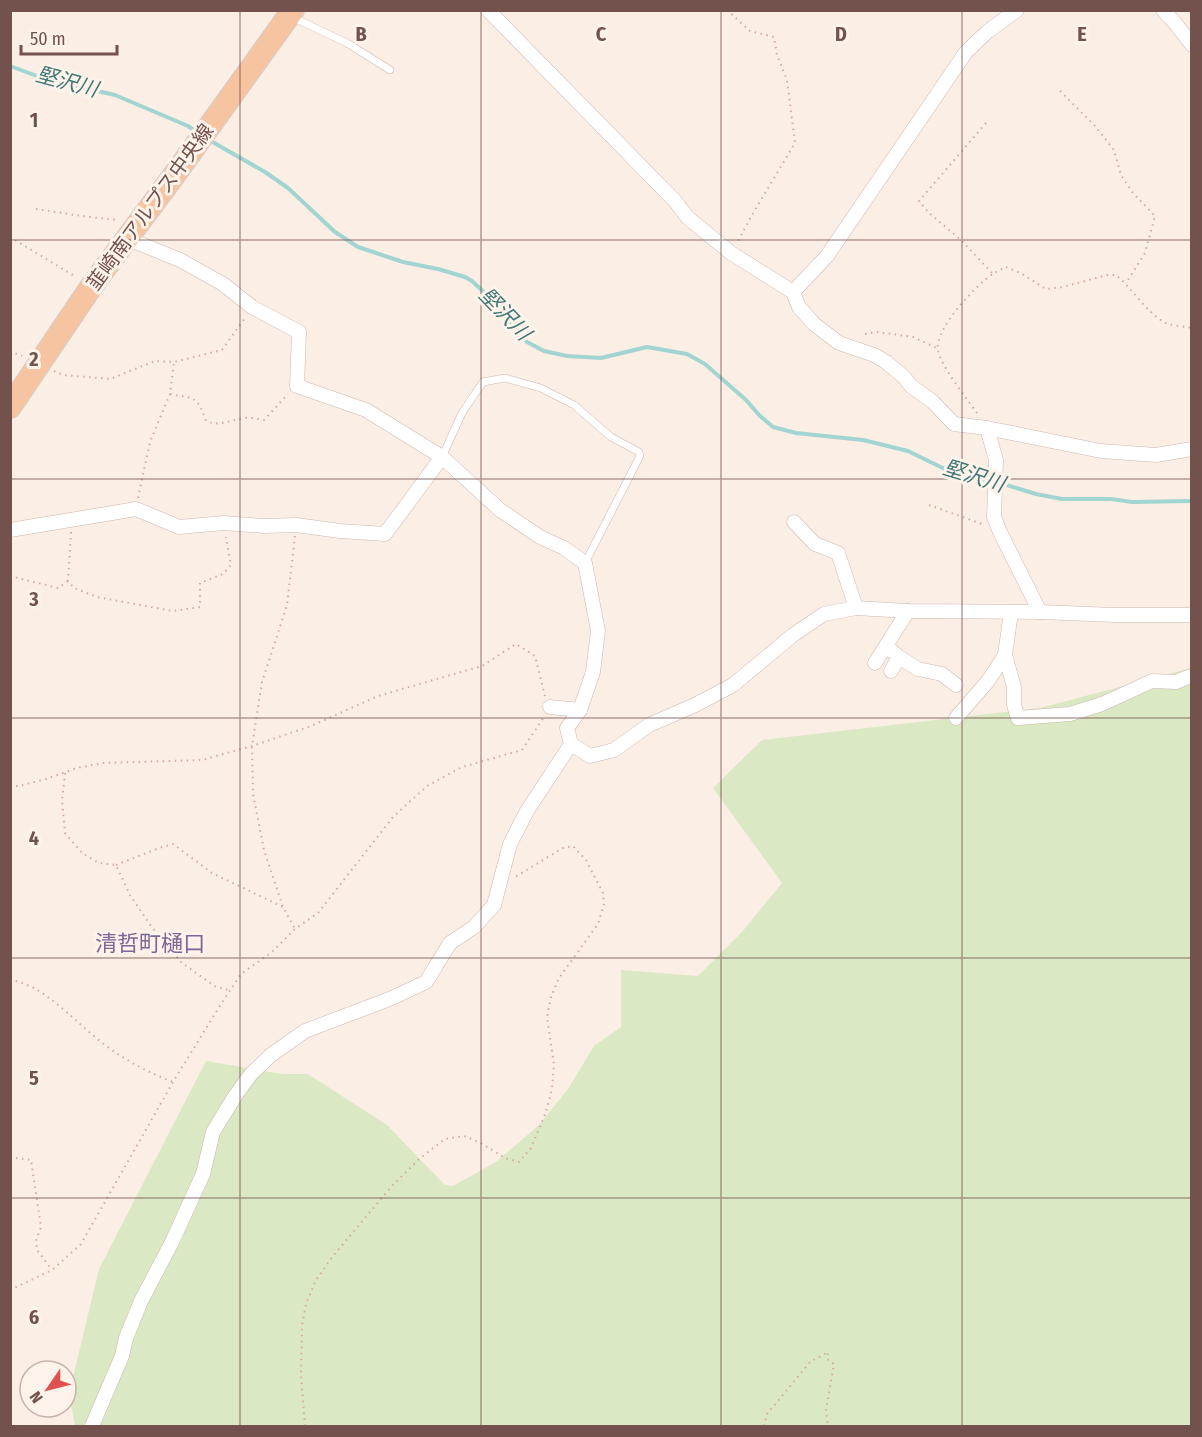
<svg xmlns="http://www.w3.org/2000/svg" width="1202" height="1437" font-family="'Fira Sans Condensed','Noto Sans JP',sans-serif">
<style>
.green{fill:#dbe8c4}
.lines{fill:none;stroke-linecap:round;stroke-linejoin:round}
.stream{stroke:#a2d5d2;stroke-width:4}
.service-casing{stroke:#ceb6af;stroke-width:8}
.minor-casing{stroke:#ceb6af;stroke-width:15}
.primary-casing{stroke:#d8cecd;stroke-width:24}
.path{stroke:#d4aaa2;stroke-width:2;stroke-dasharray:1.5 4.5;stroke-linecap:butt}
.service{stroke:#fff;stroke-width:7}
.minor{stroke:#fff;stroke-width:14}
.primary{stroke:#f6c4a1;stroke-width:22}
.grid{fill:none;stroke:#73514c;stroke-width:1.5;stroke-opacity:0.55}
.labels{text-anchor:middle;stroke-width:6;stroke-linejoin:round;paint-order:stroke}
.street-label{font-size:20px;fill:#73514c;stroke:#fef3eb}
.water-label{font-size:21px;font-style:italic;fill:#407875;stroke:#fef3eb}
.quarter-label{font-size:22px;fill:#7c6796;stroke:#fef3eb}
.grid-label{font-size:20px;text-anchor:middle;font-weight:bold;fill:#73514c;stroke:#fef3eb;stroke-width:6;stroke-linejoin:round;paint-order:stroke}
</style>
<rect width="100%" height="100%" fill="#fbeee5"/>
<!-- green -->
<polygon class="green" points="1191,668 1191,1426 75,1426 69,1394 99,1269 206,1061 282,1074 308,1074 387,1125 445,1185 453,1186 496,1162 539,1125 568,1089 594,1046 621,1027 621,970 698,976 742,932 782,883 713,788 762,740 1040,708"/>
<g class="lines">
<!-- stream -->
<g class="stream">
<polyline points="10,66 45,79 115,95 188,126 195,131"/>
<polyline points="209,140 265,172 288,188 335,232 358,247 403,262 438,269 465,277 472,281 488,296 513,328 527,342 544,351 567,356 601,358 647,347 687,354 705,364 746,400 760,416 773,427 796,433 863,440 908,451 957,475 992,481"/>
<polyline points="1000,483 1036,494 1062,499 1111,499 1132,502 1192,501"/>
</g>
<!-- service casing -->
<g class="service-casing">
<g id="service">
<polyline points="292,17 347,43 390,70"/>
<polyline points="442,457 462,413 483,382 505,378 541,388 574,405 611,437 639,452 640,456 585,563"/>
</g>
</g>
<!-- minor casing -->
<g class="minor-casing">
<g id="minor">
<polyline points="488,10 675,201 688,218 731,253 793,292 799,307 814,324 839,343 874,355 886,362 904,377 911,386 933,402 954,424 987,428 1101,451 1156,455 1192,449"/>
<polyline points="1163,10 1175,23 1192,45"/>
<polyline points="793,292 827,256 966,52 987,32 1017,10"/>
<polyline points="987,428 996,460 994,517 1000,532 1040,612"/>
<polyline points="794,522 815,544 838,553 856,608"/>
<polyline points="10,530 136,509 179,527 224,523 264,526 296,525 340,531 385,534 442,457"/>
<polyline points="1011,612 1005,655 1014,687 1014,705 1018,718 1070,714 1102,704 1152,681 1176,682 1188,677"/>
<polyline points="886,646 899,657 918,669 942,674 956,685"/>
<polyline points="875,663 908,611"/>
<polyline points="891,671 899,657"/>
<polyline points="550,707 580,710"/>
<polyline points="956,718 988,681 1005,655"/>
<polyline points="571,744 590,756 614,750 649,725 695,705 733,685 793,635 824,614 856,608 908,611 1040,612 1115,615 1192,615"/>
<polyline points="92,1426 122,1356 126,1338 141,1301 172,1242 203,1174 213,1132 235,1096 251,1074 271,1055 305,1031 392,998 426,982 450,943 474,927 494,905 510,844 527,811 571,744 567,728 580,710 593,672 598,631 585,563 564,548 540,537 500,510 442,457 366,410 297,386 299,332 252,307 223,284 180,260 126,238"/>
</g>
</g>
<!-- primary casing -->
<g class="primary-casing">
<polyline id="primary" points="10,407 91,287 178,170 293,10"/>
</g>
<!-- path -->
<g class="path">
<polyline points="727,10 750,31 774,37 777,55 787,80 795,143 752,215 737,243"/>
<polyline points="1060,91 1095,126 1114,150 1121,175 1133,193 1155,216 1145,253 1126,283"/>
<polyline points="986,123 919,201 929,213 961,240 993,274"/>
<polyline points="36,209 82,216 118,220"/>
<polyline points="10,237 76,277"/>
<polyline points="865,334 878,332 913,337 937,348"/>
<polyline points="10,351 22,356"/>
<polyline points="54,371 63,375 110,379 155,361 174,362 222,350 245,318"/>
<path d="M 170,394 C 195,399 197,395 206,421 C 221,427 229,420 245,418 C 251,417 258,419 264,420 L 288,394"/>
<path d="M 977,413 C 967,399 940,365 938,350 C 934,329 977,284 994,273 C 998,271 1002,269 1006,267 L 1022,274 L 1046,289 L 1063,287 L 1107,275 L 1116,275 C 1132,288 1146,312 1164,322 C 1171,326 1183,326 1192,328"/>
<polyline points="138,498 150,442 170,394 174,362"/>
<polyline points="929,505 982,524"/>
<polyline points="71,532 68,581 74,588 97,597 173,611 200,607 200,583 223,574 231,565 226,537"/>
<polyline points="295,536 287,605 262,682 252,746 253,794 264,850 283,907 295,929"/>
<polyline points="10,576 58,588 68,581"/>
<polyline points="65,773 62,801 65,833 82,853 99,863 116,865 130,895 151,926 182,963 216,987 230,990"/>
<polyline points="10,786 19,786 46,779 77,768 103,763 202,760 252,746 311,726 378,696 482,666 516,644 535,656 545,696"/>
<polyline points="116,865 159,848 173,844 212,873 283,907"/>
<path d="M 10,979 C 19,982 28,985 36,989 C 60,1004 79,1024 101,1042 C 123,1059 147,1072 173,1082"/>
<polyline points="10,1159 16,1158 31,1160 41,1227 36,1241 37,1250 52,1270"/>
<polyline points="10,1290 52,1270 81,1244 173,1082 221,1004 241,974 272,952 295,929 318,913 393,817 427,786 462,767 522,750 544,717"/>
<polyline points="305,1426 301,1376 302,1326 306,1304 316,1280 333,1256 392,1186 419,1159 445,1139 464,1136 479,1142 505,1158 519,1162 531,1148 546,1112 552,1089 554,1065 547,1017 551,997 559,978 598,924 604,904 603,893 586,860 573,846 563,848 515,877"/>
<polyline points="764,1426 767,1414 810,1362 828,1352 827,1359 834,1364 826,1410 828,1426"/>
</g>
<!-- service -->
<use href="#service" class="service"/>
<!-- minor -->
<use href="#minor" class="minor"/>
<!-- primary -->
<use href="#primary" class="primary"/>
</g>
<!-- grid -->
<path class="grid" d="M 240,10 L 240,1426M 481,10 L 481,1426M 721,10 L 721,1426M 962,10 L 962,1426M 10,240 L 1192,240M 10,479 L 1192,479M 10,718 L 1192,718M 10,958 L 1192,958M 10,1198 L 1192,1198"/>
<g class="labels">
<!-- street labels -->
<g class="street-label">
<text transform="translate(150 207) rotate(-54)" y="7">韮崎南アルプス中央線</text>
</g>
<!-- water labels -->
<g class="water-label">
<text transform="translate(67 82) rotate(15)" y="7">堅沢川</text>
<text transform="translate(505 314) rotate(46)" y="7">堅沢川</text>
<text transform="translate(974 476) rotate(17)" y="7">堅沢川</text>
</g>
<!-- quarter labels -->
<g class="quarter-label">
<text x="150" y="951">清哲町樋口</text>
</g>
</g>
<g class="grid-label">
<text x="361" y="41">B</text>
<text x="601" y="41">C</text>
<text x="841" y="41">D</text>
<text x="1082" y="41">E</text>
<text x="34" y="127">1</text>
<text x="34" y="366">2</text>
<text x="34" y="606">3</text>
<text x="34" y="845">4</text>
<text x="34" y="1085">5</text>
<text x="34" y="1324">6</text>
</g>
<!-- border -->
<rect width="1202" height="1437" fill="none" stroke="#73514c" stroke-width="24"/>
<!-- north arrow -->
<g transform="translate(48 1389) rotate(235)"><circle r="28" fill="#fef3eb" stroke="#c6b2ab" stroke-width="1.5"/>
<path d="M0-4.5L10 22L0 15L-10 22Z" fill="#df5151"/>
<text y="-9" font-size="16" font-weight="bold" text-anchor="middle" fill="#73514c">N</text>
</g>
<!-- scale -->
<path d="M21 45v9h96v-9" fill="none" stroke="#73514c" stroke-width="3"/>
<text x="30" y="45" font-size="18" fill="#73514c" stroke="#fef3eb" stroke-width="4.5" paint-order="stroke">50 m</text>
</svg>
